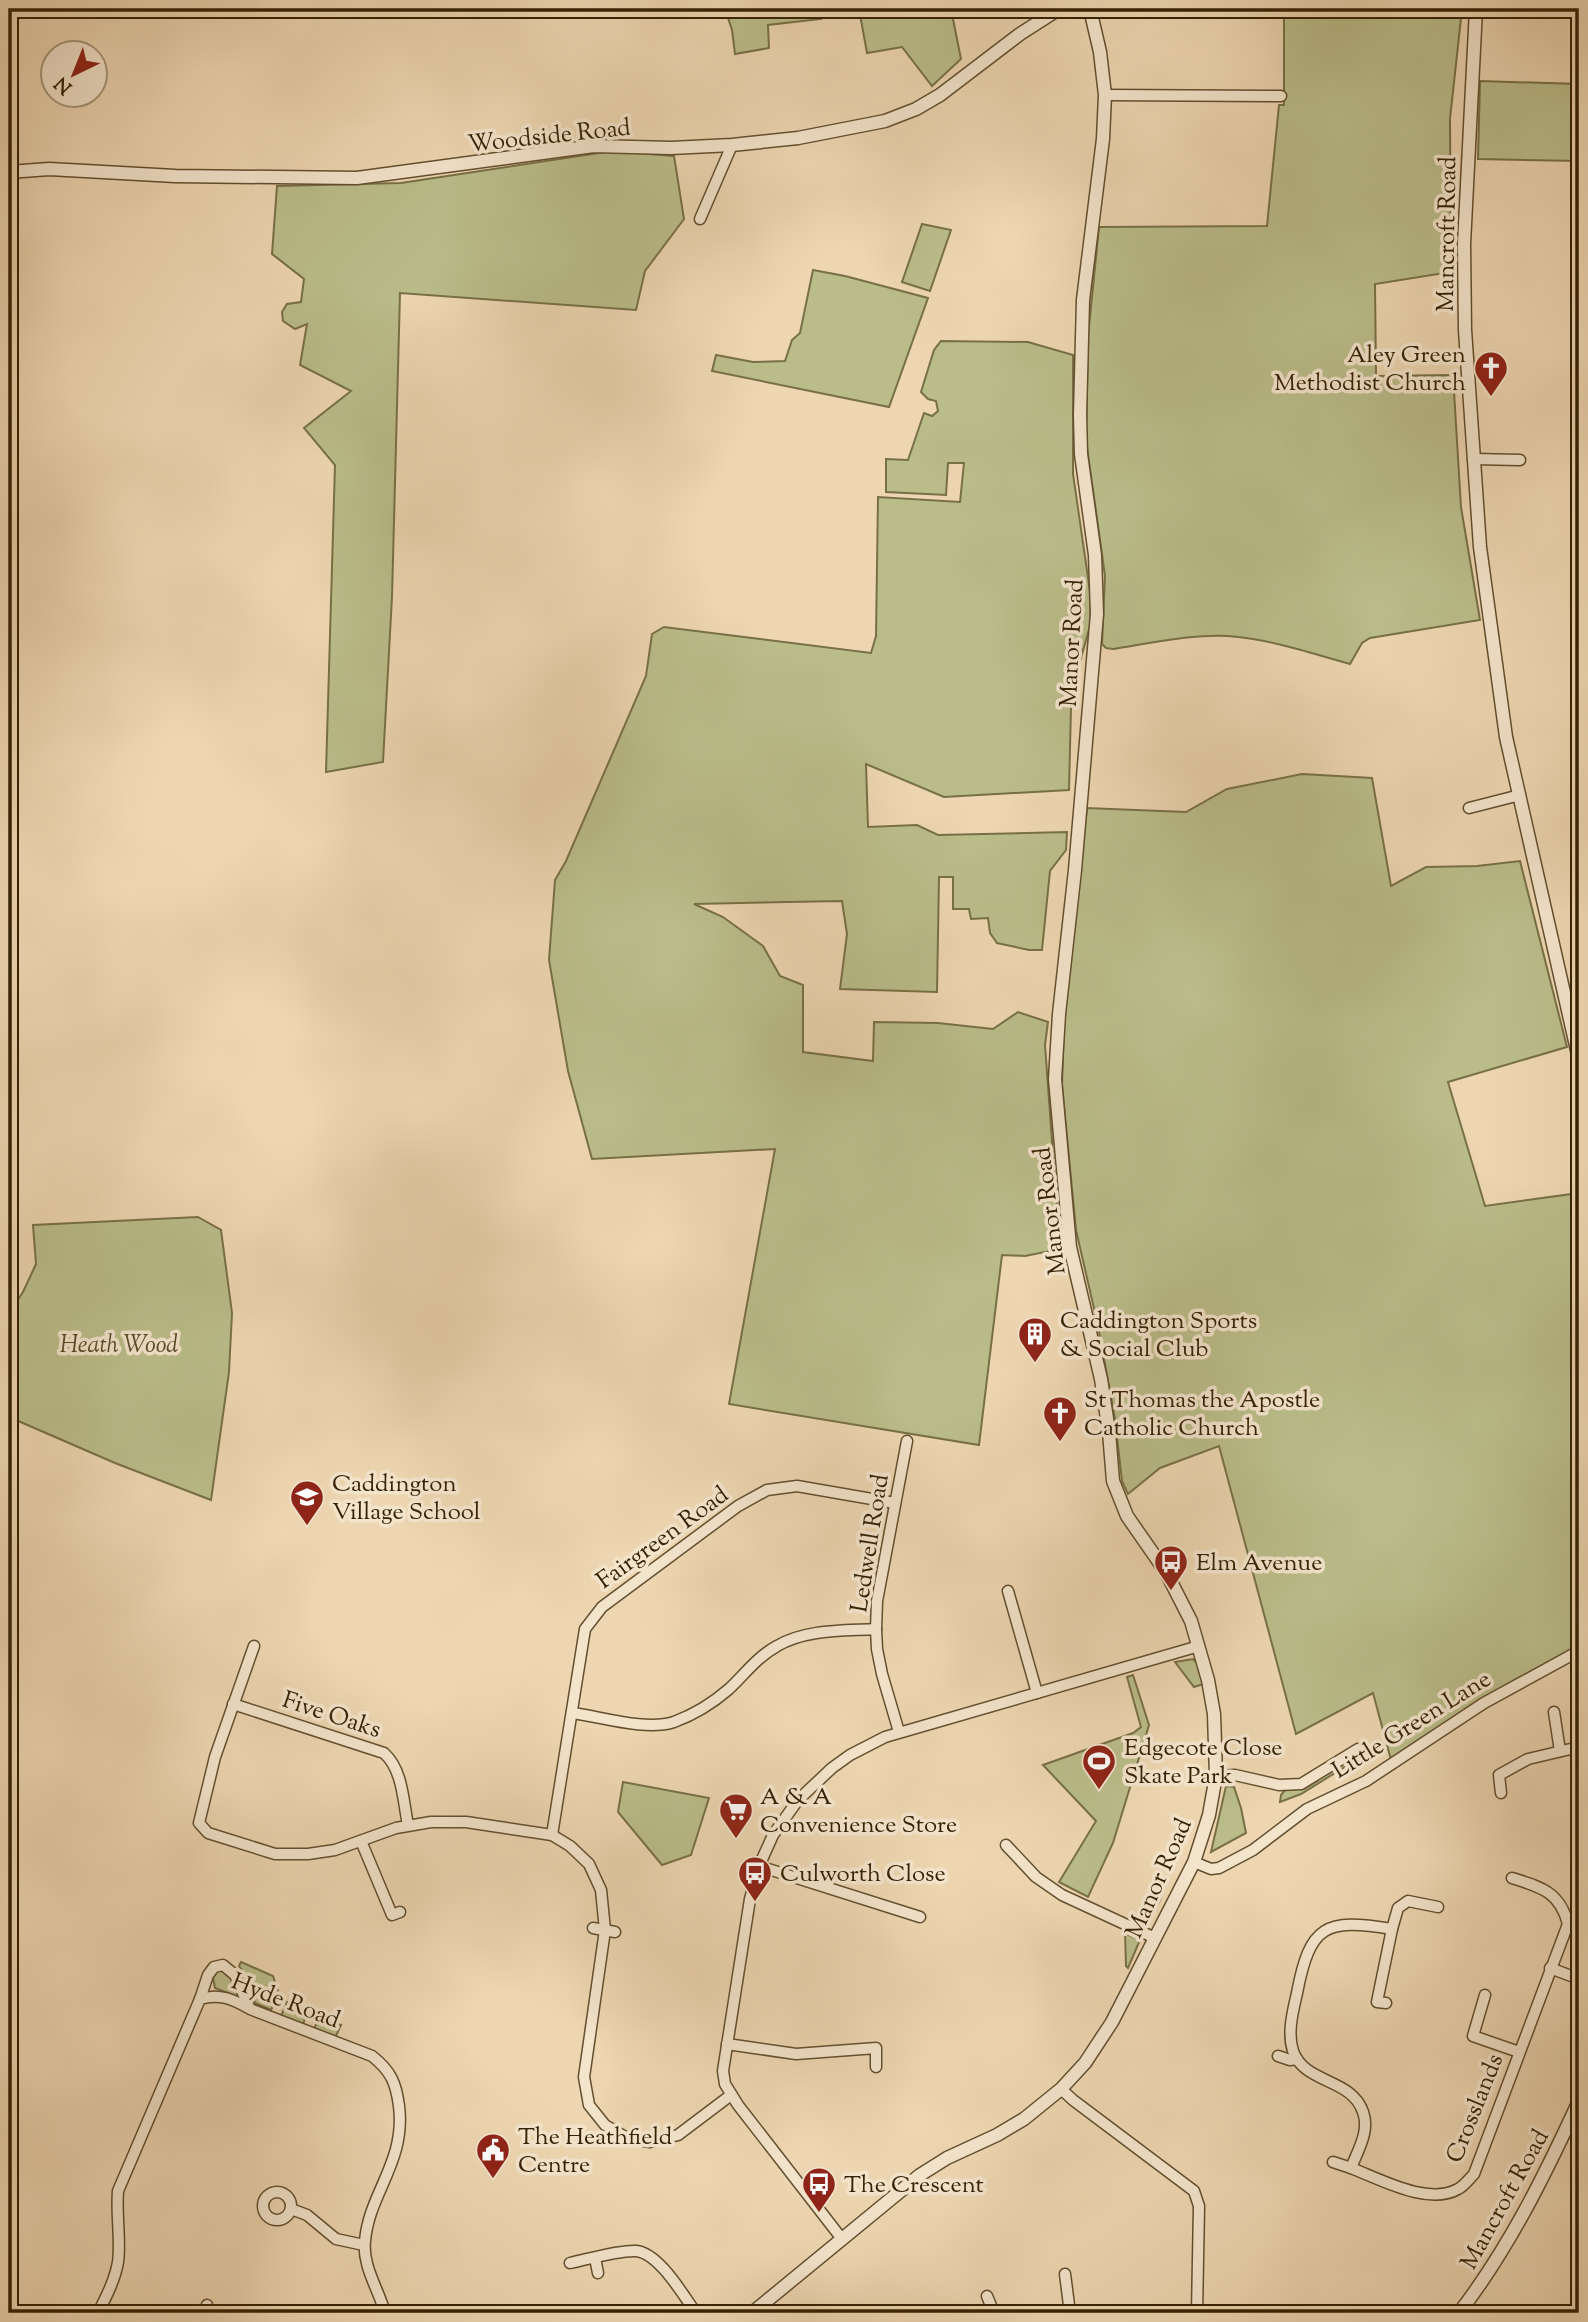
<svg xmlns="http://www.w3.org/2000/svg" width="1588" height="2322" font-family="'Sorts Mill Goudy',serif">
<style>
.green{fill:#babd8a;stroke:#787046;stroke-width:2}
.lines{fill:none;stroke-linecap:round;stroke-linejoin:round}
.minor-casing{stroke:#634f2e;stroke-width:13}
.tertiary-casing{stroke:#634f2e;stroke-width:15}
.minor{stroke:#f3e4cc;stroke-width:10}
.tertiary{stroke:#f3e4cc;stroke-width:12}
.labels{text-anchor:middle;stroke-width:7;stroke-linejoin:round;paint-order:stroke}
.street-label{font-size:24px;fill:#352203;stroke:#f3e4cc}
.poi-label{font-size:24px;fill:#352203;stroke:#f3e4cc;text-anchor:start}
.park-label{font-size:24px;font-style:italic;fill:#564925;stroke:#f3e4cc}
</style>
<rect width="100%" height="100%" fill="#edd6b1"/>
<filter id="stains"><feTurbulence type="fractalNoise" baseFrequency=".00286" numOctaves="4"/><feColorMatrix values="0 0 0 0 .2 0 0 0 0 .09 0 0 0 0 .02 0 0 0 .5 -.17"/></filter>
<radialGradient id="worn" r=".72"><stop offset=".6" stop-color="#630" stop-opacity="0"/><stop offset="1" stop-color="#630" stop-opacity=".3"/></radialGradient>
<!-- green -->
<g class="green">
<polygon points="725,9 818,9 821,19 768,25 769,48 735,54 732,30"/>
<polygon points="859,9 951,9 961,59 932,86 902,47 867,53"/>
<path d="M 1158,9 L 1462,9 L 1450,119 L 1451,272 L 1375,284 L 1376,376 L 1453,375 L 1461,507 L 1480,620 L 1370,638 L 1362,643 L 1350,664 C 1313,654 1276,641 1238,637 C 1201,632 1151,643 1113,649 L 1106,648 L 1102,644 L 1105,576 L 1086,440 L 1088,337 L 1099,227 L 1267,226 L 1279,105 L 1284,105 L 1284,13 L 1158,11 Z"/>
<polygon points="1480,81 1579,84 1579,161 1478,159"/>
<polygon points="612,151 674,156 684,219 645,271 636,310 400,293 392,597 383,762 326,772 335,465 304,428 351,391 300,365 307,324 295,329 283,321 282,312 287,304 301,302 304,279 272,254 277,186 401,183"/>
<polygon points="922,224 951,230 930,291 902,282"/>
<polygon points="813,270 845,276 928,298 889,407 712,371 716,355 753,362 785,361 792,340 800,333"/>
<polygon points="941,341 1028,342 1073,355 1073,474 1091,598 1090,626 1075,679 1071,708 1069,790 944,797 866,764 868,827 917,825 938,835 1067,832 1066,850 1050,871 1042,950 1029,950 997,943 990,933 988,918 971,919 969,909 953,909 953,877 939,877 937,992 840,989 847,934 842,901 694,904 723,917 763,946 780,976 803,985 803,1052 873,1061 874,1022 938,1023 993,1029 1018,1012 1048,1022 1045,1045 1060,1249 1025,1256 1002,1255 979,1445 729,1404 775,1149 592,1159 568,1071 549,960 555,880 566,861 646,676 652,634 664,627 871,653 876,636 878,497 960,502 964,463 948,463 946,495 886,492 886,459 908,460 924,413 932,416 938,411 936,401 928,399 921,392 934,350"/>
<polygon points="1302,774 1372,778 1391,886 1426,867 1477,866 1520,861 1567,1047 1448,1082 1485,1206 1579,1193 1579,1647 1391,1760 1373,1693 1296,1734 1219,1446 1160,1468 1128,1494 1122,1481 1115,1419 1098,1326 1076,1230 1062,1085 1064,1024 1087,808 1186,812 1227,789"/>
<polygon points="198,1217 221,1230 232,1313 229,1372 211,1500 115,1463 9,1417 9,1313 23,1292 36,1264 33,1225"/>
<polygon points="1193,1659 1199,1665 1203,1684 1194,1687 1175,1662"/>
<polygon points="1133,1675 1149,1725 1113,1843 1088,1897 1059,1882 1096,1821 1043,1765 1133,1733 1141,1727 1127,1677"/>
<polygon points="1361,1751 1364,1755 1301,1794 1280,1802 1281,1795 1286,1789 1304,1789 1317,1781 1327,1770"/>
<polygon points="623,1782 709,1798 691,1855 662,1865 618,1812"/>
<polygon points="1226,1786 1234,1787 1241,1808 1246,1833 1211,1852"/>
<polygon points="1161,1898 1147,1925 1134,1918"/>
<polygon points="1125,1933 1140,1940 1128,1968 1126,1966"/>
<polygon points="241,1962 273,1976 279,1994 271,2010 255,2003 250,1983 239,1966"/>
<polygon points="218,1969 233,1976 239,1993 238,1997 215,1988 213,1978"/>
<polygon points="287,2002 308,2011 303,2024 281,2016"/>
<polygon points="319,2016 341,2025 335,2038 314,2030"/>
</g>
<g class="lines">
<!-- minor casing -->
<g class="minor-casing">
<g id="minor">
<polyline points="1105,95 1281,96"/>
<polyline points="700,219 732,145"/>
<polyline points="1473,459 1520,460"/>
<polyline points="1469,808 1520,795"/>
<polyline points="1008,1591 1037,1693"/>
<polyline points="254,1646 215,1757 199,1823 208,1833 275,1854 308,1854 335,1850 396,1828 431,1822 466,1822 552,1835 570,1846 589,1864 601,1890 605,1930 584,2077 589,2105 605,2125 627,2138 650,2142 678,2135 731,2095"/>
<path d="M 233,1704 L 384,1753 C 403,1770 403,1801 408,1825"/>
<polyline points="1554,1712 1560,1751"/>
<path d="M 573,1713 C 602,1717 646,1731 674,1722 C 693,1715 714,1702 729,1689 C 745,1674 757,1657 777,1646 C 806,1629 843,1631 876,1629"/>
<polyline points="899,1732 882,1674 877,1649 876,1629 877,1601 907,1441"/>
<polyline points="1216,1776 1235,1775 1279,1785 1301,1784 1358,1749"/>
<polyline points="1501,1793 1499,1775 1528,1759 1579,1747"/>
<polyline points="552,1835 585,1629 602,1607 738,1506 767,1490 797,1486 895,1503"/>
<polyline points="361,1841 392,1915 400,1912"/>
<polyline points="1006,1845 1036,1877 1062,1895 1155,1938"/>
<polyline points="1194,1862 1211,1869 1219,1868 1253,1850 1307,1809 1366,1781 1484,1703 1579,1651"/>
<polyline points="759,1866 920,1917"/>
<polyline points="593,1928 615,1932"/>
<polyline points="1392,1929 1398,1908 1408,1901 1438,1907"/>
<polyline points="1550,1968 1579,1979"/>
<polyline points="1485,1995 1473,2036 1519,2052"/>
<polyline points="200,1999 208,1975 214,1967 223,1965 235,1975 249,2007"/>
<path d="M 1386,2003 L 1377,2002 L 1392,1929 C 1325,1918 1310,1925 1297,1993 C 1293,2011 1287,2032 1293,2051 C 1304,2084 1352,2078 1363,2112 C 1370,2131 1358,2150 1351,2168 C 1380,2179 1428,2206 1458,2189 C 1464,2186 1469,2179 1474,2174 L 1568,1924 C 1560,1892 1541,1887 1512,1878"/>
<polyline points="727,2044 796,2054 876,2048 876,2067"/>
<polyline points="1278,2056 1290,2060 1297,2059"/>
<polyline points="1061,2089 1073,2100 1194,2191 1199,2206 1197,2313"/>
<polyline points="1333,2162 1351,2168"/>
<circle cx="277" cy="2206" r="14"/>
<polyline points="291,2209 307,2215 336,2239 364,2245"/>
<polyline points="842,2239 738,2105 725,2084 723,2071 750,1899 759,1866 773,1835 798,1800 832,1768 850,1755 885,1737 1199,1646"/>
<polyline points="595,2258 598,2273"/>
<path d="M 570,2263 C 589,2259 618,2250 636,2251 C 659,2253 683,2295 696,2313"/>
<polyline points="1065,2274 1070,2313"/>
<polyline points="987,2296 994,2313"/>
<path d="M 98,2313 C 106,2297 115,2280 118,2262 C 121,2242 116,2214 118,2191 L 200,1999 C 219,1993 233,1999 250,2009 L 372,2056 C 391,2071 396,2083 399,2106 C 406,2162 369,2193 365,2241 C 362,2266 379,2290 385,2313"/>
<polyline points="204,2313 207,2305"/>
</g>
</g>
<!-- tertiary casing -->
<g class="tertiary-casing">
<g id="tertiary">
<polyline points="1476,9 1464,244 1465,330 1480,547 1506,737 1579,1059"/>
<polyline points="9,172 49,169 175,176 357,178 594,146 671,148 732,145 798,138 885,121 916,109 940,95 1020,34 1059,9"/>
<polyline points="752,2313 920,2175 947,2158 997,2135 1024,2119 1061,2089 1085,2063 1112,2022 1194,1862 1209,1815 1216,1776 1214,1714 1208,1680 1191,1621 1166,1572 1127,1516 1113,1481 1109,1432 1101,1379 1070,1247 1055,1079 1059,1014 1075,870 1097,614 1095,555 1081,454 1080,415 1083,300 1103,139 1105,95 1100,52 1090,9"/>
<path d="M 1459,2313 C 1509,2248 1545,2175 1579,2101"/>
</g>
</g>
<!-- minor -->
<use href="#minor" class="minor"/>
<!-- tertiary -->
<use href="#tertiary" class="tertiary"/>
</g>
<!-- icons -->
<defs>
<g id="church-pin" transform="scale(1.75)"><path d="M0 17L-7.5 6A9.5 9.5 0 1 1 7.5 6Z" fill="#8f2418" stroke="#f3e4cc"/><path d="M-1.2-6h2.4v3.5h3.3v2.4h-3.3V6h-2.4V-.1h-3.3v-2.4h3.3Z" fill="#fff"/></g>
<g id="building-pin" transform="scale(1.75)"><path d="M0 17L-7.5 6A9.5 9.5 0 1 1 7.5 6Z" fill="#8f2418" stroke="#f3e4cc"/><path d="M-4-6H4V6H1V3H-1V6H-4ZM-2.5-4.3h1.7v1.8h-1.7ZM.8-4.3h1.7v1.8H.8ZM-2.5-1h1.7V.8h-1.7ZM.8-1h1.7V.8H.8Z" fill="#fff"/></g>
<g id="school-pin" transform="scale(1.75)"><path d="M0 17L-7.5 6A9.5 9.5 0 1 1 7.5 6Z" fill="#8f2418" stroke="#f3e4cc"/><path d="M0-5L7-2L0 1L-7-2ZM-4 1L0 2.5L4 1V4Q0 6-4 4Z" fill="#fff"/></g>
<g id="bus-pin" transform="scale(1.75)"><path d="M0 17L-7.5 6A9.5 9.5 0 1 1 7.5 6Z" fill="#8f2418" stroke="#f3e4cc"/><path d="M-5-6H5V4H4V6H2V4H-2V6H-4V4H-5ZM-3.5-4V0h7V-4ZM-3.5 1.2v1.5H-2V1.2ZM2 1.2v1.5H3.5V1.2Z" fill="#fff"/></g>
<g id="stadium-pin" transform="scale(1.75)"><path d="M0 17L-7.5 6A9.5 9.5 0 1 1 7.5 6Z" fill="#8f2418" stroke="#f3e4cc"/><path d="M0-5a6.5 5 0 1 0 0 10a6.5 5 0 1 0 0-10ZM-3.5-1.8h7v3.6h-7Z" fill="#fff"/></g>
<g id="supermarket-pin" transform="scale(1.75)"><path d="M0 17L-7.5 6A9.5 9.5 0 1 1 7.5 6Z" fill="#8f2418" stroke="#f3e4cc"/><path d="M-6-5.5h2.5l.6 2H6L4.5 2H-2.5L-4.4-4H-6ZM-1.5 3.2a1.3 1.3 0 1 0 .1 0ZM3 3.2a1.3 1.3 0 1 0 .1 0Z" fill="#fff"/></g>
<g id="civic-pin" transform="scale(1.75)"><path d="M0 17L-7.5 6A9.5 9.5 0 1 1 7.5 6Z" fill="#8f2418" stroke="#f3e4cc"/><path d="M-.6-6.5H3V-4.5H.6V-3L4-1V1h2V6H-6V1h2V-1L-.6-3ZM-1.2 2.5V6h2.4V2.5Z" fill="#fff"/></g>
</defs>
<g fill-rule="evenodd">
<use href="#church-pin" x="1491" y="368"/>
<use href="#building-pin" x="1035" y="1334"/>
<use href="#church-pin" x="1060" y="1413"/>
<use href="#school-pin" x="307" y="1497"/>
<use href="#bus-pin" x="1171" y="1562"/>
<use href="#stadium-pin" x="1099" y="1761"/>
<use href="#supermarket-pin" x="736" y="1810"/>
<use href="#bus-pin" x="755" y="1873"/>
<use href="#civic-pin" x="493" y="2150"/>
<use href="#bus-pin" x="819" y="2184"/>
</g>
<g class="labels">
<!-- street labels -->
<g class="street-label">
<text transform="translate(549 135) rotate(-6)" y="8">Woodside Road</text>
<text transform="translate(1446 234) rotate(-89)" y="8">Mancroft Road</text>
<text transform="translate(1071 643) rotate(-87)" y="8">Manor Road</text>
<text transform="translate(1049 1211) rotate(-97)" y="8">Manor Road</text>
<text transform="translate(662 1537) rotate(-36)" y="8">Fairgreen Road</text>
<text transform="translate(869 1543) rotate(-81)" y="8">Ledwell Road</text>
<text transform="translate(332 1714) rotate(18)" y="8">Five Oaks</text>
<text transform="translate(1411 1724) rotate(-32)" y="8">Little Green Lane</text>
<text transform="translate(1158 1878) rotate(-66)" y="8">Manor Road</text>
<text transform="translate(286 2000) rotate(21)" y="8">Hyde Road</text>
<text transform="translate(1474 2108) rotate(-68)" y="8">Crosslands</text>
<text transform="translate(1504 2199) rotate(-61)" y="8">Mancroft Road</text>
</g>
<!-- poi labels -->
<g class="poi-label">
<text x="1466" y="362" text-anchor="end">Aley Green<tspan x="1466" dy="28">Methodist Church</tspan></text>
<text x="1060" y="1328">Caddington Sports<tspan x="1060" dy="28">&amp; Social Club</tspan></text>
<text x="1084" y="1407">St Thomas the Apostle<tspan x="1084" dy="28">Catholic Church</tspan></text>
<text x="332" y="1491">Caddington<tspan x="332" dy="28">Village School</tspan></text>
<text x="1196" y="1570">Elm Avenue</text>
<text x="1124" y="1755">Edgecote Close<tspan x="1124" dy="28">Skate Park</tspan></text>
<text x="760" y="1804">A &amp; A<tspan x="760" dy="28">Convenience Store</tspan></text>
<text x="780" y="1881">Culworth Close</text>
<text x="518" y="2144">The Heathfield<tspan x="518" dy="28">Centre</tspan></text>
<text x="844" y="2192">The Crescent</text>
</g>
<!-- park labels -->
<g class="park-label">
<text x="119" y="1352">Heath Wood</text>
</g>
</g>
<!-- margin -->
<rect width="1588" height="2322" fill="none" stroke="#edd6b1" stroke-width="35"/>
<rect x="10" y="10" width="1567" height="2301" fill="none" stroke="#352203" stroke-width="3.5"/>
<rect x="18" y="18" width="1553" height="2287" fill="none" stroke="#352203" stroke-width="2"/>
<!-- north arrow -->
<g transform="translate(74 74) rotate(223)"><circle r="33" fill="#f3e4cc" stroke="#a7967c" stroke-width="2"/>
<path d="M0-5L12 26L0 18L-12 26Z" fill="#8f2418"/>
<text y="-10" font-size="19" font-weight="bold" text-anchor="middle" fill="#352203">N</text>
</g>
<rect width="100%" height="100%" filter="url(#stains)"/>
<rect width="100%" height="100%" fill="url(#worn)"/>
</svg>
